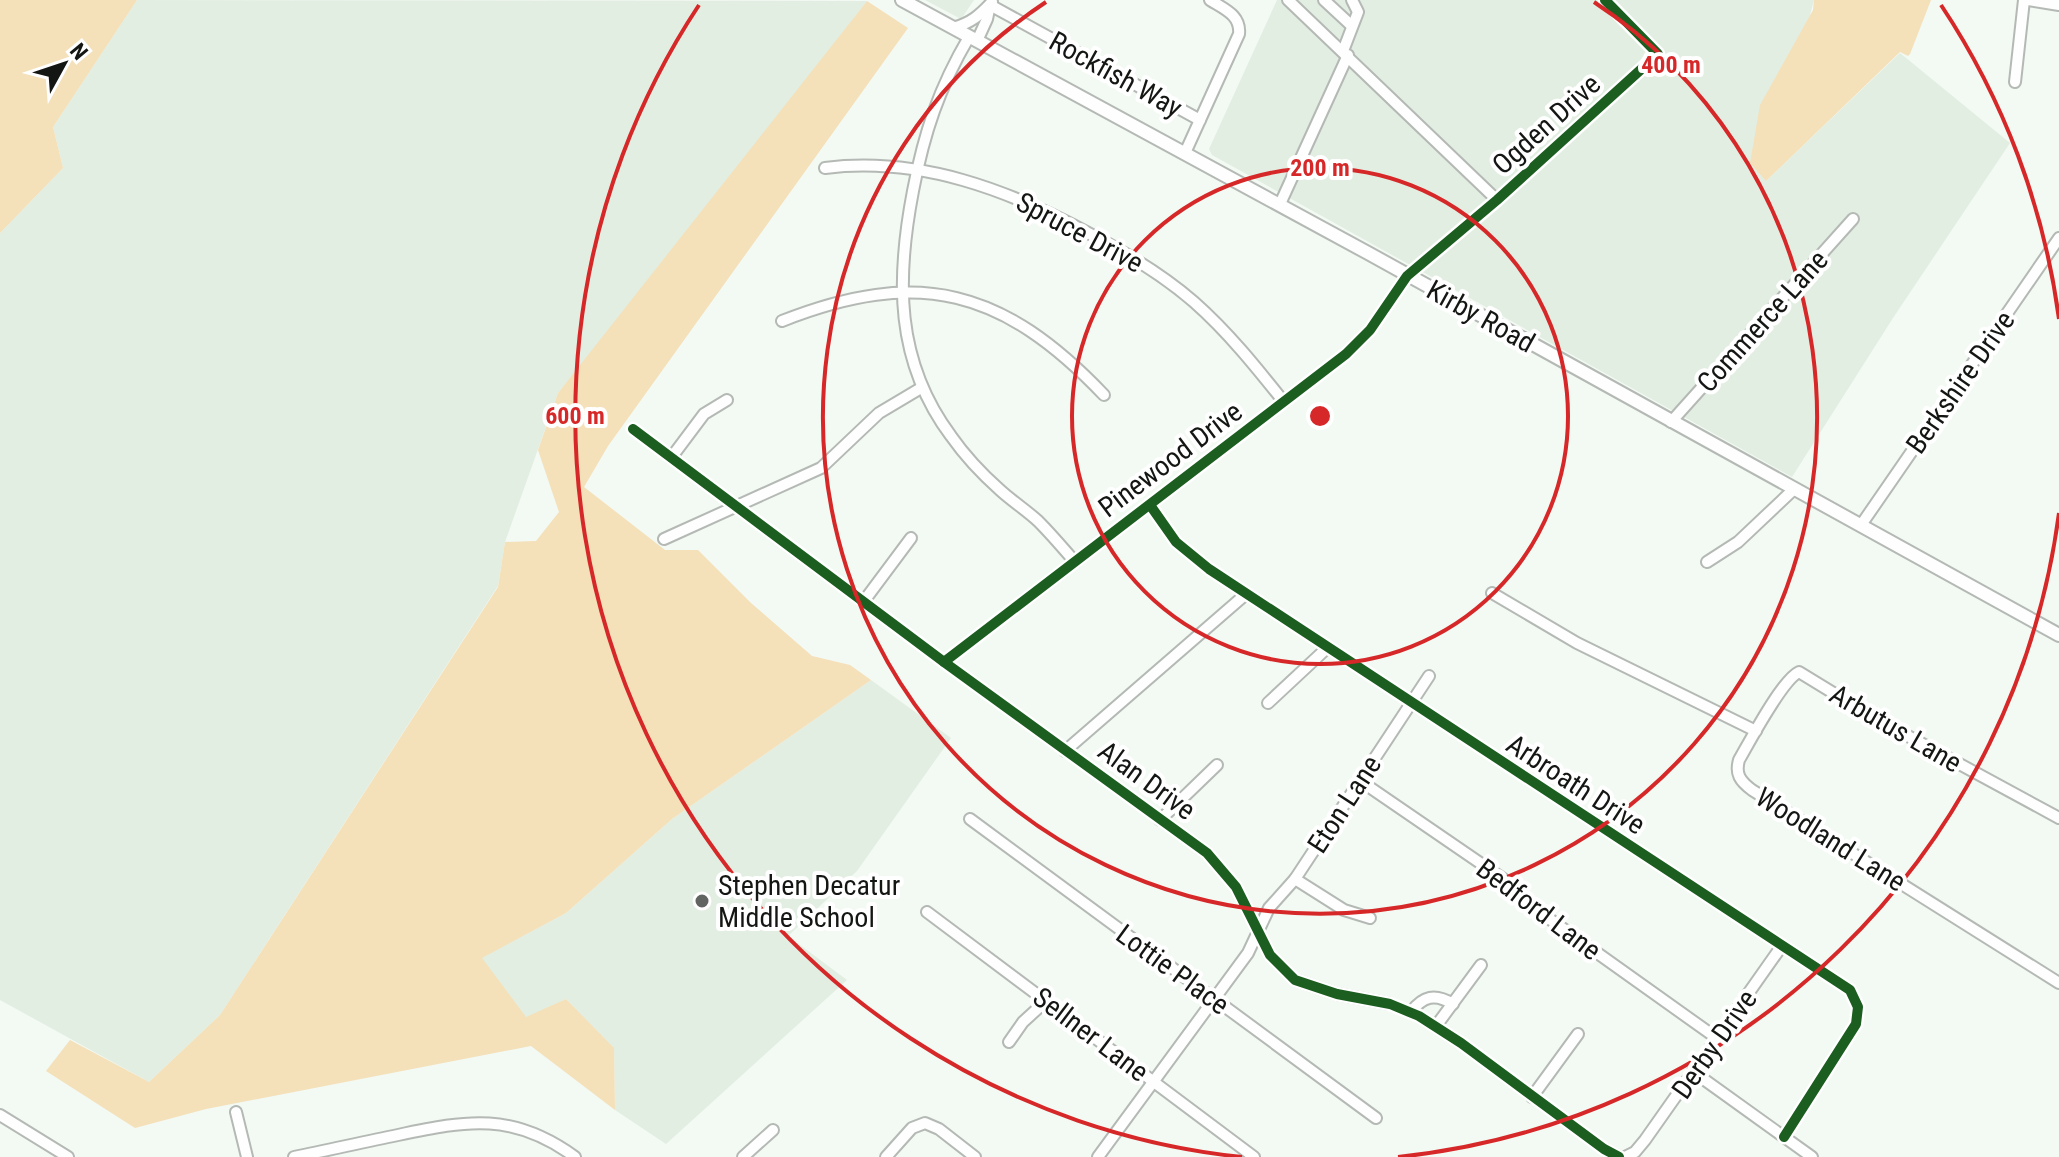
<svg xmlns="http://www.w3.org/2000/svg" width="2059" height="1157" font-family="'Roboto Condensed',sans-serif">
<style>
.built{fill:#e3eee2}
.green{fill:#f4e0b9}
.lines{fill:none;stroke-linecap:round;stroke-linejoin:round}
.minor-casing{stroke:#b5b9b5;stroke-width:14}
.major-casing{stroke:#b5b9b5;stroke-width:16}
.minor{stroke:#fdfefd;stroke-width:10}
.major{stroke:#fdfefd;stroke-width:12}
.cycleway-casing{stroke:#fff;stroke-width:15}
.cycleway{stroke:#1b5e20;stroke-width:10}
.ring{fill:none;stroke:#d62828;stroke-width:4}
.poi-dot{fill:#616561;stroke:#fff;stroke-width:3}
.labels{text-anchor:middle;stroke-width:8;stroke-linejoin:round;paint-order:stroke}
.street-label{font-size:28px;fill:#131612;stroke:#fff}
.poi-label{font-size:28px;fill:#131612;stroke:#fff;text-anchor:start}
.centre{fill:#d62828;stroke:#fff;stroke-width:4}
.ring-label{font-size:24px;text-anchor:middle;font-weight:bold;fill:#d62828;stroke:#fff;stroke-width:8;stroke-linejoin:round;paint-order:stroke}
</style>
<rect width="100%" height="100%" fill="#f3f9f3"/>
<!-- built -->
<g class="built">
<polygon points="137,0 867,1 697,222 558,393 505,542 498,586 220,1015 149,1082 0,1000 0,233 63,168 53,127"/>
<polygon points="925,0 974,0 961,19"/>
<polygon points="1277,0 1814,0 1766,181 1900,53 2010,143 1893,318 1792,477 1212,155 1209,149"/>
<polygon points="871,680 951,738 857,871 788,936 847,980 666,1144 615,1110 614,1049 566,999 526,1018 481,958 566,913 672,819"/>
</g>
<!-- green -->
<g class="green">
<polygon points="0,0 137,0 53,127 63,168 0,233"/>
<polygon points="1814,0 1931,0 1910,54 1908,56 1900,52 1766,181 1750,163 1760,105 1813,10"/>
<polygon points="867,1 908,28 608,446 584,487 665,550 698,550 751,603 812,656 850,665 871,680 672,819 566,913 482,958 526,1017 566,999 614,1048 615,1110 531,1046 206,1109 135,1128 46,1071 70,1040 149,1082 220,1015 498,587 505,542 536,541 559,512 538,450 558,393"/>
</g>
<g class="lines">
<!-- minor casing -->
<g class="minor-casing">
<g id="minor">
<polyline points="1288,0 1497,200"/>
<polyline points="1324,0 1352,26"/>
<polyline points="2028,0 2059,5"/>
<polyline points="990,5 1200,120"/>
<path d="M 953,28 C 971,23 980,15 992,2"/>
<path d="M 969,37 C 939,88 924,133 913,191 C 896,279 895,361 951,436 C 965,456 982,474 1000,490 C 1012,501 1026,510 1038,521 C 1051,534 1063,548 1075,562"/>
<polyline points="977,41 987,19 990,5"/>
<polyline points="1343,51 1358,12 1352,0"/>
<polyline points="2015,82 2024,0"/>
<path d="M 1185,153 L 1239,34 C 1241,15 1224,9 1210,0"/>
<path d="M 825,168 C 920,156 1009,190 1092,235 C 1128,254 1163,275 1194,302 C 1228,332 1256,367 1284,402"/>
<polyline points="1280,204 1348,55"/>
<path d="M 782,321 C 919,267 1003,289 1104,395"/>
<polyline points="1671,422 1853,219"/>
<polyline points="633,429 944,662 1207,853 1236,887 1270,955 1295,980 1337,994 1390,1004 1419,1016 1461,1043 1604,1149 1619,1157"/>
<polyline points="671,458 704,414 727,400"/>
<polyline points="1150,505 1176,542 1209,569 1850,990 1858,1007 1856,1024 1784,1137"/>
<polyline points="1861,525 2059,238"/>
<polyline points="664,539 821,468 879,413 921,388"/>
<polyline points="1707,562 1738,542 1793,490"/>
<polyline points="1492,593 1577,643 1756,731"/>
<polyline points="864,601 911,538"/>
<polyline points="944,662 1346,354 1370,330 1407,276 1497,200 1658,54 1605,0"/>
<polyline points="1268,703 1327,648"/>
<polyline points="1065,751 1246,594"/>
<polyline points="1359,780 1502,878 1537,910 1718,1039"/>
<path d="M 2059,818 L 1871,716 L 1799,672 C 1782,680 1750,741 1739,760 C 1735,774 1740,781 1752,790 L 2059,983"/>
<polyline points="970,819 1376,1118"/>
<polyline points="1160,820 1217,765"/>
<polyline points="1295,879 1344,910 1370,918"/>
<polyline points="927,912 1254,1157"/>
<path d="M 1411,1012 C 1423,996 1435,993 1453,1004"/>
<polyline points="1436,1026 1481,965"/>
<polyline points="1009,1042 1023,1022 1046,1001"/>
<polyline points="1695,1073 1812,1157"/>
<polyline points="1532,1097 1578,1034"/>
<polyline points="236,1112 247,1157"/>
<polyline points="0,1115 68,1157"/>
<path d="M 294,1157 C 329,1150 363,1142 398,1135 C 468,1120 513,1112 575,1157"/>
<polyline points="743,1157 773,1130"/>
<polyline points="886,1157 912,1128 925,1123 939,1129 975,1157"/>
<polyline points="1098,1157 1248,953 1269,908 1295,879 1429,676"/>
<polyline points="1625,1157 1635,1152 1645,1140 1781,947"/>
</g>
</g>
<!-- major casing -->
<g class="major-casing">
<polyline id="major" points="902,0 1368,253 2059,635"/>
</g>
<!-- minor -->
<use href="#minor" class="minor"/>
<!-- major -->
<use href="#major" class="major"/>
<!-- cycleway casing -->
<g class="cycleway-casing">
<g id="cycleway">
<polyline points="633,429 944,662 1207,853 1236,887 1270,955 1295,980 1337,994 1390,1004 1419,1016 1461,1043 1604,1149 1619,1157"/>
<polyline points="1150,505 1176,542 1209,569 1850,990 1858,1007 1856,1024 1784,1137"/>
<polyline points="944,662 1346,354 1370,330 1407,276 1497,200 1658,54 1605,0"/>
</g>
</g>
<!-- cycleway -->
<use href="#cycleway" class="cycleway"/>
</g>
<!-- distance rings -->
<g class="ring">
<circle cx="1320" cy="416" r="248"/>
<path d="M1594 2A497 497 0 1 1 1046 2"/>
<path d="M2059 513A745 745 0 0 1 1398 1157M1242 1157A745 745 0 0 1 699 5M1941 5A745 745 0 0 1 2059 319"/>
</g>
<!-- markers -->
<circle class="poi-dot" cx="702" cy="901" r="8"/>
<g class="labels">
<!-- street labels -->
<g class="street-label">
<text transform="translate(1116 74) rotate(29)" y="10">Rockfish Way</text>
<text transform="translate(1546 124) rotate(-42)" y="10">Ogden Drive</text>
<text transform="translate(1080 232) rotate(28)" y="10">Spruce Drive</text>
<text transform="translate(1481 316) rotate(29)" y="10">Kirby Road</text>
<text transform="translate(1762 321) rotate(-48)" y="10">Commerce Lane</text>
<text transform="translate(1960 382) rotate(-55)" y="10">Berkshire Drive</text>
<text transform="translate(1170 459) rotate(-37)" y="10">Pinewood Drive</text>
<text transform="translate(1896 728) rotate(30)" y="10">Arbutus Lane</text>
<text transform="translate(1147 780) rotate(36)" y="10">Alan Drive</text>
<text transform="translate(1576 784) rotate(33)" y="10">Arbroath Drive</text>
<text transform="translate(1344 804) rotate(-57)" y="10">Eton Lane</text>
<text transform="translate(1831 839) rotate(32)" y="10">Woodland Lane</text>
<text transform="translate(1539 909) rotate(37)" y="10">Bedford Lane</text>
<text transform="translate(1173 969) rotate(36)" y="10">Lottie Place</text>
<text transform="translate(1091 1034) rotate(37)" y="10">Sellner Lane</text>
<text transform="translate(1714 1044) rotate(-55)" y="10">Derby Drive</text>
</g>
<!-- poi labels -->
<g class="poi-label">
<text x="718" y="895">Stephen Decatur<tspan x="718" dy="32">Middle School</tspan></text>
</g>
</g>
<circle cx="1320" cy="416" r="12" class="centre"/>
<g class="ring-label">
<text x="1671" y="73">400 m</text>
<text x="1320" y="176">200 m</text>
<text x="575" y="424">600 m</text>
</g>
<!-- north arrow -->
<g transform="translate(64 64) rotate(50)" stroke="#ffffff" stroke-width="6" paint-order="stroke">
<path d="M0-6L14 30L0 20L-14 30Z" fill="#131612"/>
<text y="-12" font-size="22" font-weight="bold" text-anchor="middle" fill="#131612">N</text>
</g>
</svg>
